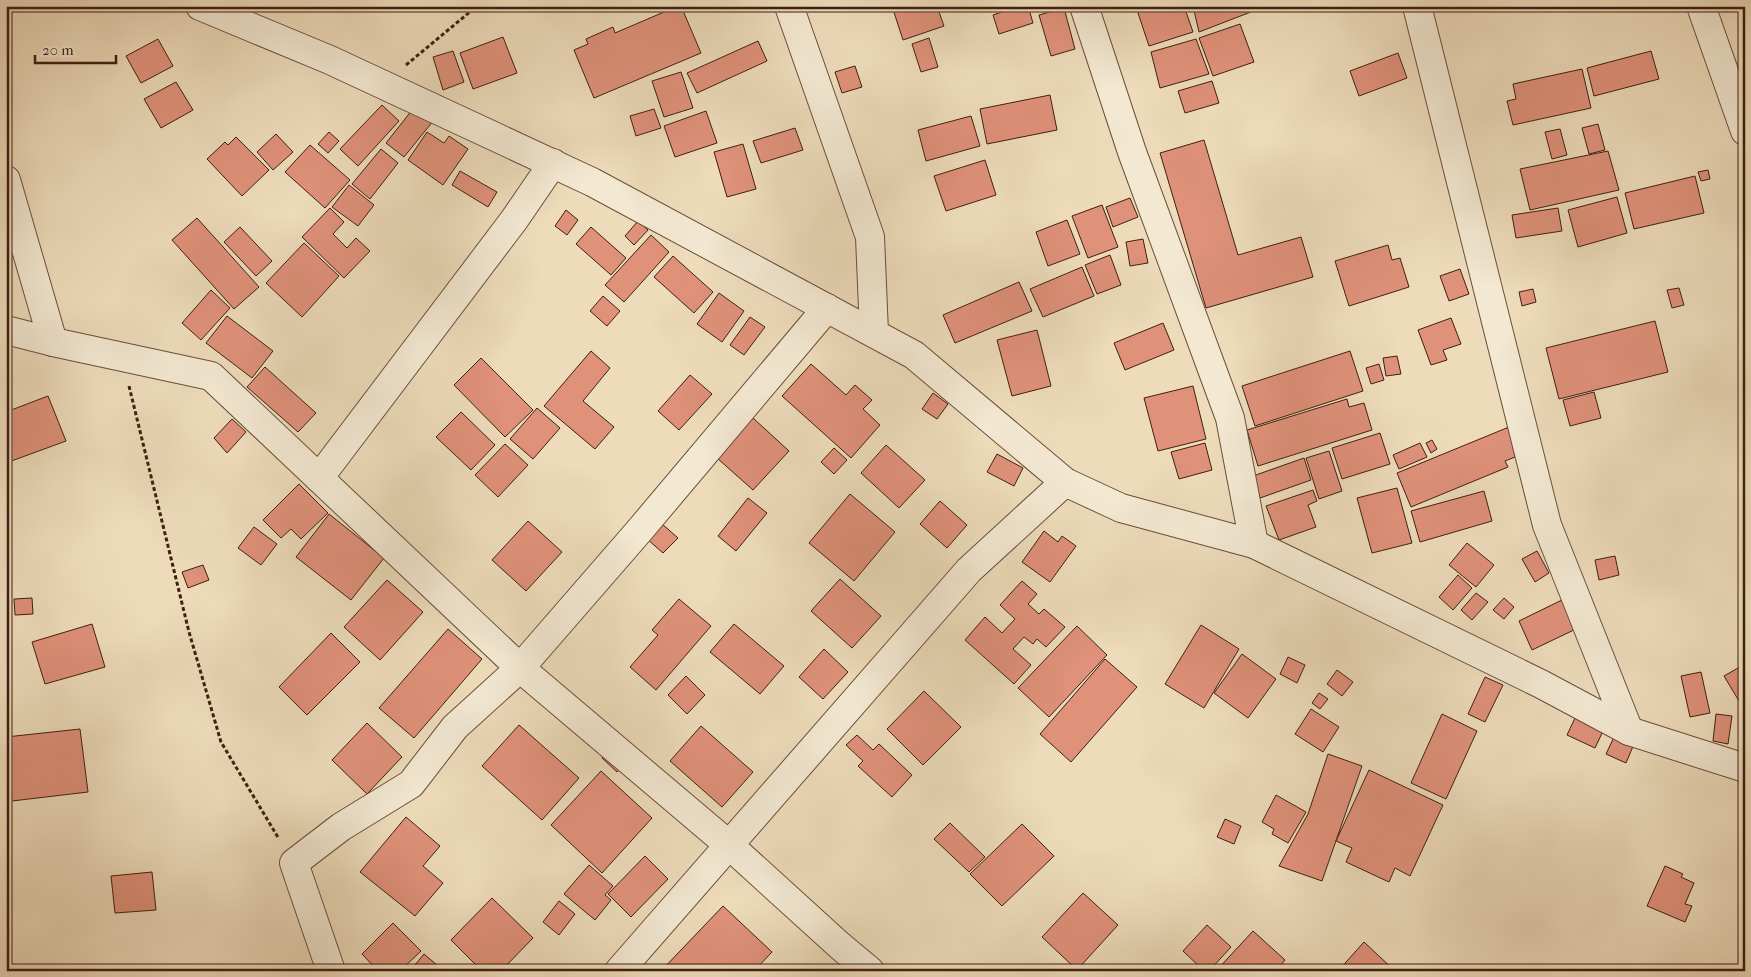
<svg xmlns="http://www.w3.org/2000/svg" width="1751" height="977" font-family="'IM FELL French Canon',serif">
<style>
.building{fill:#df917a;stroke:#3f1f11}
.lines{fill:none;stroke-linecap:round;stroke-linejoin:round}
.minor-casing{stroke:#6a4e3b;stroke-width:30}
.path{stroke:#3f1f11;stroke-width:3;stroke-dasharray:4 2.5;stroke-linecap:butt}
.minor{stroke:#f3e8d2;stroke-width:28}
</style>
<rect width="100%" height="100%" fill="#eddbba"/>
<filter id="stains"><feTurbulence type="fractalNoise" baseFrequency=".004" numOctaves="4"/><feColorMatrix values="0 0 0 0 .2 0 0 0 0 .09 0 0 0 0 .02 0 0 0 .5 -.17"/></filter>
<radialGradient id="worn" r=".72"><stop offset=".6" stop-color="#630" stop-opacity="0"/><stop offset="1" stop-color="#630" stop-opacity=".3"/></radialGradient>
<!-- building -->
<g class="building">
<polygon points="678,6 681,6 701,53 594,98 574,50 588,44 586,39 613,27 615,33"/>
<polygon points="892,6 937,6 944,26 903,40"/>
<polygon points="1019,6 1028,6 1033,23 999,34 993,15"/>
<polygon points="1138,6 1184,6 1193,32 1149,46 1136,7"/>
<polygon points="1193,6 1255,6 1256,10 1199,32"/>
<polygon points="1064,8 1075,49 1051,56 1039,15"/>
<polygon points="1240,24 1254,62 1213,76 1199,38"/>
<polygon points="503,37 517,73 473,89 460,53"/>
<polygon points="929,38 938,67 921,72 912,44"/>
<polygon points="158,39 173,66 141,83 126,56"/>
<polygon points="1196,39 1209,74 1160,88 1151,52"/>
<polygon points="758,41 767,61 697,93 687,73"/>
<polygon points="453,51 464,82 443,90 433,57"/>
<polygon points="1651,51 1659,79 1594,96 1587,68"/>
<polygon points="1398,53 1407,78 1359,96 1350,71"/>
<polygon points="855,66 862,87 842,93 835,72"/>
<polygon points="1582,69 1591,108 1513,125 1507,101 1516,99 1513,84"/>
<polygon points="681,72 693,108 664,117 652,81"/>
<polygon points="1212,81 1219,103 1185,113 1178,91"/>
<polygon points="176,82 193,110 161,128 144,99"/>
<polygon points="1050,95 1057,130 987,144 980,109"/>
<polygon points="382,105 399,121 358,166 340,149"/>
<polygon points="416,105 434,120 404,157 386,143"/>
<polygon points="654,109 661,128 636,136 630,116"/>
<polygon points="706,111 717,143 675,157 664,126"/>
<polygon points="971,116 980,146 926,161 918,130"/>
<polygon points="1598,124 1605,150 1589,154 1582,128"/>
<polygon points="795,128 803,150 761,163 753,141"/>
<polygon points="1560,129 1567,155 1552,159 1545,132"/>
<polygon points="329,132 339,141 328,153 318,144"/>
<polygon points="427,132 444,143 449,136 468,149 443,185 408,160"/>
<polygon points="276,134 293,152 273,170 257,152"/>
<polygon points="236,137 269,170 242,196 207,159 225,142 228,145"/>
<polygon points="1204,140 1238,255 1301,237 1313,277 1206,308 1160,153"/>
<polygon points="743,144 756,189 727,197 714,152"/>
<polygon points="310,145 350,180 325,208 285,172"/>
<polygon points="381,149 398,163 370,199 352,184"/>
<polygon points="1608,151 1619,190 1530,210 1520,169"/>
<polygon points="985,160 996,195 946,211 934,176"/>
<polygon points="1708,170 1710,179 1701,181 1698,172"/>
<polygon points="460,171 497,192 488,207 452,185"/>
<polygon points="1695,176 1704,213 1634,229 1625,193"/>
<polygon points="349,185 374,205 358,226 332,207"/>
<polygon points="1617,197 1627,233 1578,247 1568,210"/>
<polygon points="1130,198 1138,217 1113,227 1106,207"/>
<polygon points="1102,205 1118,247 1088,258 1072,216"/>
<polygon points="330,208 344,222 333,234 347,248 356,238 370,251 344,278 302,237"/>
<polygon points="1558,208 1562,231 1516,238 1512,215"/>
<polygon points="566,210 578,220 567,235 555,226"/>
<polygon points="197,218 259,287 234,309 172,240"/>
<polygon points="1067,220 1080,254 1048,266 1036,232"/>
<polygon points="638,221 648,230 634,245 625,236"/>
<polygon points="240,227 272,261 256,276 224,242"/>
<polygon points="591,227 626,258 611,275 576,244"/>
<polygon points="651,235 669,252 624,302 605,285"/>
<polygon points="1143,239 1148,263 1130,266 1126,242"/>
<polygon points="304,243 339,276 302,317 266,283"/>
<polygon points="1388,245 1392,260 1400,258 1409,287 1349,306 1335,261"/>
<polygon points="1110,255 1121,285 1097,294 1085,265"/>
<polygon points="673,256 713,292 694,313 654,277"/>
<polygon points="1082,267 1094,296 1043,317 1030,289"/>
<polygon points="1460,269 1469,294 1449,301 1440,276"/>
<polygon points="1019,282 1032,311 955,343 943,315"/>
<polygon points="1679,288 1684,305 1672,308 1667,290"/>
<polygon points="1533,289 1536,302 1522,306 1519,292"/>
<polygon points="211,290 230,308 201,340 182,323"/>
<polygon points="719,293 744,311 722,342 697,324"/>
<polygon points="603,296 620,311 607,326 590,311"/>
<polygon points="227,316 273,351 252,378 206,343"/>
<polygon points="750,317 765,327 744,355 730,345"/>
<polygon points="1451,318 1461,344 1443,350 1447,360 1431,365 1418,330"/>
<polygon points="1655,321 1668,372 1559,399 1546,348"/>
<polygon points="1163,323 1174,350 1125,370 1114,343"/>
<polygon points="1037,330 1051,386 1012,396 997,340"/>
<polygon points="591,351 610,368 583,401 614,427 595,449 544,406"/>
<polygon points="1350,351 1363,391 1255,426 1242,386"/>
<polygon points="1397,356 1401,374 1386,376 1383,358"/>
<polygon points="481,358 533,410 505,437 454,385"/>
<polygon points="811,364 846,395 855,385 872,400 863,409 880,425 851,458 782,396"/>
<polygon points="1379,364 1384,380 1371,384 1366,368"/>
<polygon points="265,367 316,413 298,432 247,387"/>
<polygon points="690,375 712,394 679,430 658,411"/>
<polygon points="1193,386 1206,439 1158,451 1144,398"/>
<polygon points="1594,392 1601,418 1570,426 1563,400"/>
<polygon points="933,393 948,404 937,419 922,409"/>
<polygon points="48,396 66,441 6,463 6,412"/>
<polygon points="1347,399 1349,407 1364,403 1372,430 1258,466 1247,430"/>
<polygon points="537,408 560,428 533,459 510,439"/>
<polygon points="461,412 495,445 471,470 436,437"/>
<polygon points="753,418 789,451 753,490 717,458"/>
<polygon points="232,419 246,432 227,453 214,438"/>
<polygon points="1509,427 1520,455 1505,461 1508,467 1411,507 1397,473"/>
<polygon points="1380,433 1390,464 1342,479 1332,448"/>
<polygon points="1432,440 1437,449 1431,453 1426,443"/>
<polygon points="1205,443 1212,470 1179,479 1171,452"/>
<polygon points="1420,443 1427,457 1399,469 1393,455"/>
<polygon points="505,444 528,465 498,497 475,475"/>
<polygon points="886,445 925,480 899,508 861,473"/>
<polygon points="834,448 847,460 834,474 821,462"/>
<polygon points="1329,451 1342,491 1319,499 1306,458"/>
<polygon points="997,454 1023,468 1014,486 987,472"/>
<polygon points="1304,458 1311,480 1260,498 1253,476"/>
<polygon points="299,484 328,513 301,539 291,529 281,538 263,520"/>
<polygon points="1397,488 1412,543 1372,553 1357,498"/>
<polygon points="1313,490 1317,501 1308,505 1316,527 1279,540 1266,506"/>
<polygon points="1484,491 1492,521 1420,542 1411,511"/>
<polygon points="850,494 895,532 854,581 809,543"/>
<polygon points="748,498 767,513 736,551 718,536"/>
<polygon points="940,501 967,525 947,548 920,524"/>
<polygon points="329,514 384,558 351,600 296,557"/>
<polygon points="528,521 562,552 526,591 492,560"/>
<polygon points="661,523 678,538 663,553 646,538"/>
<polygon points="254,527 277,544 261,565 238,548"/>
<polygon points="1044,531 1058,542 1062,536 1076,546 1050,582 1022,562"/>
<polygon points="1467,543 1494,565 1476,587 1449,565"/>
<polygon points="1537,551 1549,573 1535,582 1522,559"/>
<polygon points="1615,556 1619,575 1599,580 1595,560"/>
<polygon points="203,565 209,580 188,588 182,572"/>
<polygon points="1458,575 1472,588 1453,610 1439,597"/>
<polygon points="840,579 881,616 852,648 811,611"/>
<polygon points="387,580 423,612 380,660 344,627"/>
<polygon points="1022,581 1037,594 1028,604 1039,614 1044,609 1065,627 1046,647 1037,639 1033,644 1024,637 1013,649 1031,665 1014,684 965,640 985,617 1002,633 1015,619 1000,605"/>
<polygon points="1476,593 1488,602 1472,620 1461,610"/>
<polygon points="32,598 33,614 15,615 14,599"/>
<polygon points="1504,598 1514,607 1504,619 1493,610"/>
<polygon points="679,599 711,626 656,690 630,667 658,635 652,630"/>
<polygon points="1564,599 1578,628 1532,650 1519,621"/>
<polygon points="92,624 105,667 45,684 32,642"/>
<polygon points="734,624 784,666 760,694 710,652"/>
<polygon points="1201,625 1239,649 1204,708 1165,684"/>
<polygon points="1077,626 1107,655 1049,717 1018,688"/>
<polygon points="448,629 482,659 414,738 379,708"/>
<polygon points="331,633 360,662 307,715 279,687"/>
<polygon points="824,649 848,672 823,699 799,677"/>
<polygon points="1242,654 1276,679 1248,718 1214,693"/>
<polygon points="1288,657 1305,665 1297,683 1280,674"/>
<polygon points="1105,659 1137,687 1071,762 1040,734"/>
<polygon points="1745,664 1745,711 1724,676"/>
<polygon points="1337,670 1353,682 1342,696 1327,684"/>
<polygon points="1701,672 1710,713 1690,717 1681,676"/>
<polygon points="686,676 705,695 687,714 668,695"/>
<polygon points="1485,677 1503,685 1485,722 1468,714"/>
<polygon points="924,691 961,727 923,765 887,729"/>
<polygon points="1319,693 1328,699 1320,709 1312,703"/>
<polygon points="1311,709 1339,727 1323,752 1295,734"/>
<polygon points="1442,714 1477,731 1446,799 1411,783"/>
<polygon points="1716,714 1732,716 1728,744 1713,741"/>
<polygon points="1575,718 1603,731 1595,748 1567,735"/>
<polygon points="367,723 402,757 367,794 332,760"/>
<polygon points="519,725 579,778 542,820 482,766"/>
<polygon points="701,726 753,772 722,807 670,761"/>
<polygon points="80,729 88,792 12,801 6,752 6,737"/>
<polygon points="857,735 873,750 879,744 912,775 892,797 858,766 863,761 846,745"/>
<polygon points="1615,735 1634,744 1626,763 1606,754"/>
<polygon points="610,749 625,763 617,772 602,758"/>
<polygon points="1328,754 1362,766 1322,881 1279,866 1308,814"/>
<polygon points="1369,770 1443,805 1410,876 1395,868 1389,882 1346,862 1352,848 1336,841"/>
<polygon points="601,771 652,818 602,873 551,825"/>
<polygon points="1276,795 1306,812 1288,843 1272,834 1274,829 1262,822"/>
<polygon points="406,817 440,846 423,866 443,883 415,916 360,872"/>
<polygon points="1225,819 1241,826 1234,844 1217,837"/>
<polygon points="950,823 985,857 969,872 934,839"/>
<polygon points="1022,824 1054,856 1002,906 970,874"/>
<polygon points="645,856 668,879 631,917 608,894"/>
<polygon points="589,865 613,886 605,895 611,900 595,920 564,894"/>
<polygon points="1665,866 1683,874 1681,877 1694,883 1685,904 1692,906 1685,922 1647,906"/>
<polygon points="152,872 156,910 115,913 111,876"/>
<polygon points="1083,893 1118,925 1077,970 1042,937"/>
<polygon points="492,898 533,938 501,971 482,971 451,940"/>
<polygon points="559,901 575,914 559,935 543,922"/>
<polygon points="723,906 772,952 754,971 661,971"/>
<polygon points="393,923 421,951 400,971 378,971 362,954"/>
<polygon points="1207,925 1231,947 1209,971 1204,971 1183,951"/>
<polygon points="1253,931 1285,960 1276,971 1216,971"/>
<polygon points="1364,942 1395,971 1338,971"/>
<polygon points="424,954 444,971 410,971"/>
<polygon points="6,958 11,958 12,971 6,971"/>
</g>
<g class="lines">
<!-- minor casing -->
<g class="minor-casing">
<g id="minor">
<polyline points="200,6 330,60 592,182 914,355 1065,482 1121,508 1254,544 1541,684 1629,731 1745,768"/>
<polyline points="789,6 870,237 874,333"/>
<polyline points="1084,6 1132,152 1230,418 1254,544"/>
<polyline points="1417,6 1547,525 1629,731"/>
<polyline points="1701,6 1745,131"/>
<polyline points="6,180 53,342"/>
<polyline points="6,330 53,342 211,376 319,478 514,220 553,163"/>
<polyline points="319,478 520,668 729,845 839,945 870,971"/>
<polyline points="331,971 294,863 341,827 411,784 455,727 520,668 639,531 827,308"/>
<polyline points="619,971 969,570 1065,482"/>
</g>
</g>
<!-- path -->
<g class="path">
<polyline points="406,65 477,6"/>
<polyline points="129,386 189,632 221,742 279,839"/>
</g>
<!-- minor -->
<use href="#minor" class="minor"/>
</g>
<!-- margin -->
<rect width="1751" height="977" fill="none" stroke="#eddbba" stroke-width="25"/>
<rect x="8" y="8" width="1736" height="962" fill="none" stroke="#3f1f11" stroke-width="2.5"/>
<rect x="12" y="12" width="1726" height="952" fill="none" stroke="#3f1f11"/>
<!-- scale -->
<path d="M35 55v8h81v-8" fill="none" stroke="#3f1f11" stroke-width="2.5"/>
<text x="42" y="55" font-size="15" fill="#3f1f11" stroke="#f3e8d2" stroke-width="4" paint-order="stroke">20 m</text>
<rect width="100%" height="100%" filter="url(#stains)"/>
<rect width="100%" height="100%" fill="url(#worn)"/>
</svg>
